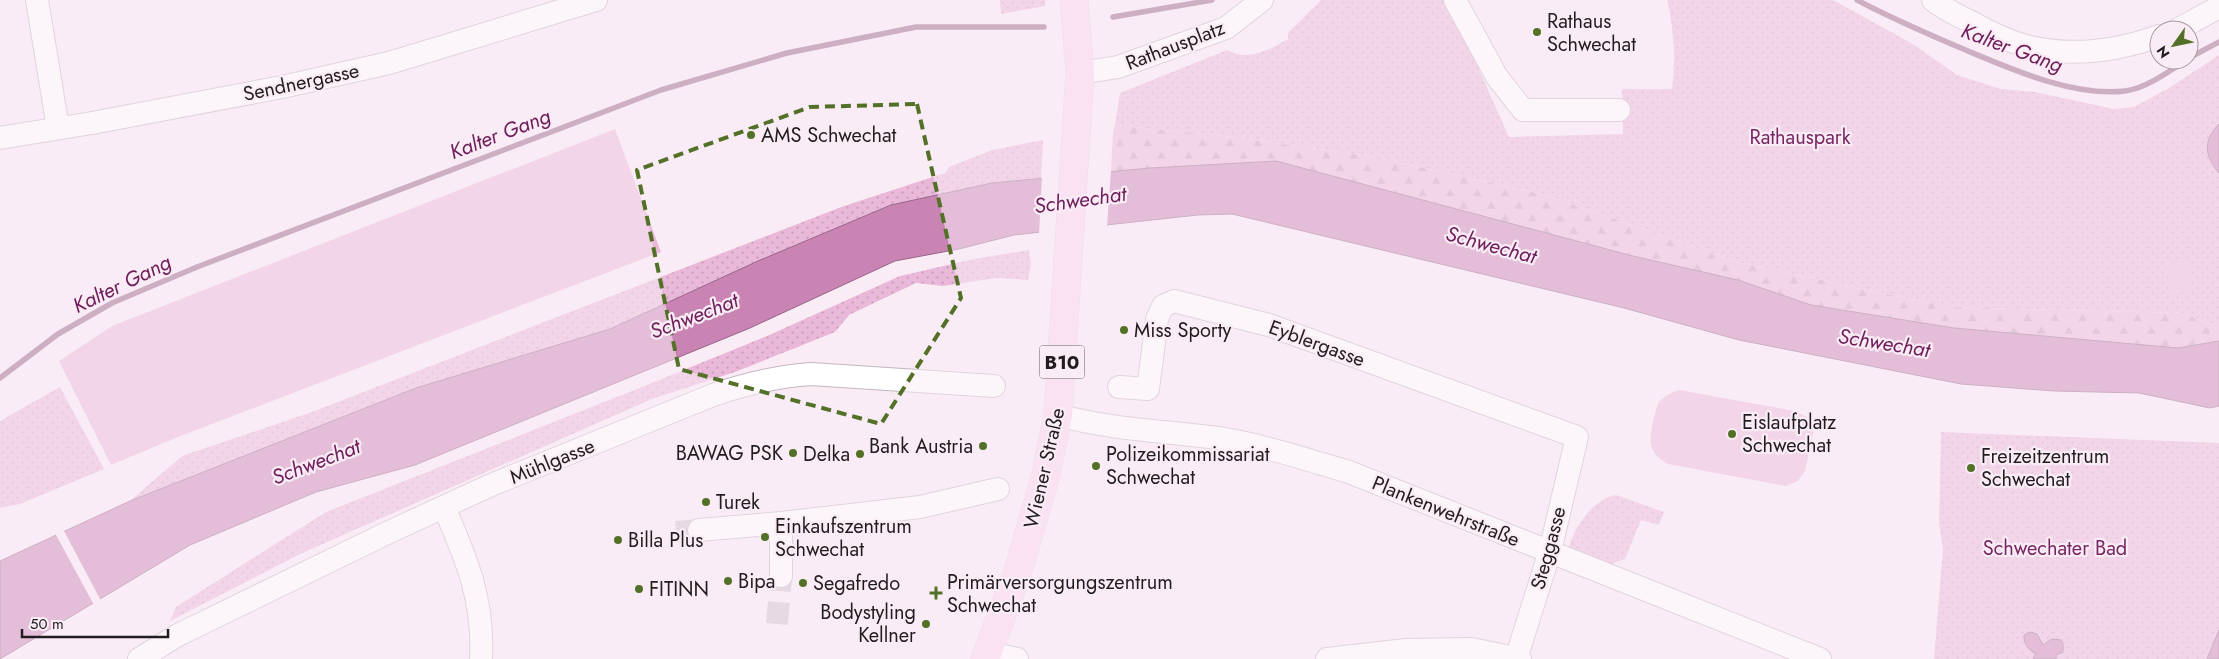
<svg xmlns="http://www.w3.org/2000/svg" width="2219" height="659" font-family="Jost,sans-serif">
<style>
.grass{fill:url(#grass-dots)}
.forest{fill:url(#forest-firs)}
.garden{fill:#eab8d9}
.water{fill:#c984b4;stroke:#976588}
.pier{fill:#faecf5}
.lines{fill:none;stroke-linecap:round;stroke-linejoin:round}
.stream{stroke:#976588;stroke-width:5.5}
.minor-tunnel{stroke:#cfc2ca;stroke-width:22;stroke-dasharray:22 11;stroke-linecap:butt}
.minor-casing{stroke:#c4b6bf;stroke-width:24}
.major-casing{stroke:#d3d2d2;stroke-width:29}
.minor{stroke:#fff;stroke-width:22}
.major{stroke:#fbd4ef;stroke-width:28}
.marked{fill:none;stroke:#527127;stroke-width:4;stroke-dasharray:10 6;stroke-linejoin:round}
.poi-dot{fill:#527127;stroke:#faecf5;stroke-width:2}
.labels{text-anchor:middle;stroke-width:4.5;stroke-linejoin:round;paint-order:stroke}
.shield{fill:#faecf5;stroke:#625a60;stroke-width:1}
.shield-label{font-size:19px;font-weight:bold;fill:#211c20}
.poi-label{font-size:20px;fill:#211c20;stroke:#faecf5;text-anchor:start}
.street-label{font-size:20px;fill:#211c20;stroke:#faecf5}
.park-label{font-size:20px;fill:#772563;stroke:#faecf5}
.water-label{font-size:21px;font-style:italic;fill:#6e1d5b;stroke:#faecf5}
</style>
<defs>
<pattern id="grass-dots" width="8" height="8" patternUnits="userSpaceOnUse" patternTransform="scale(1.25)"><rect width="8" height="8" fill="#eab8d9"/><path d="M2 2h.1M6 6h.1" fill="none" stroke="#c89eba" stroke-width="1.8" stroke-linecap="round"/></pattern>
<pattern id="forest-firs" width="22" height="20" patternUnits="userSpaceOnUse" patternTransform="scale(1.25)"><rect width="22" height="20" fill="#eab8d9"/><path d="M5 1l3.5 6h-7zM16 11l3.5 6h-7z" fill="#c89eba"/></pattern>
</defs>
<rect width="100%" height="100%" fill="#faecf5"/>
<!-- grass -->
<g class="grass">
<polygon points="1000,0 1045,0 1045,6 1001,14"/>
<path d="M 1321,0 L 1448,0 L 1509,137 L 1623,134 L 1622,89 L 1672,89 C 1676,59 1674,29 1667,0 L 1833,0 L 1913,44 L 1957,75 L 2001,89 L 2035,92 L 2114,109 L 2134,107 L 2169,88 L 2219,55 L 2219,323 L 2210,324 L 2183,313 L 1948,307 L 1737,262 L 1546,195 L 1375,157 L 1225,136 L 1115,125 L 1120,93 L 1227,50 C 1247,62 1270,50 1288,39 L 1288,33 Z"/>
<polygon points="1043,140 1041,178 992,183 891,205 758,261 610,329 416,388 130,501 182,456 312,412 844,206 945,173 949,167 992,150"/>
<polygon points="1029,250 1031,264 1028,280 997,278 943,286 916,283 849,315 835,332 735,372 652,399 300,554 170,621 176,607 326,512 642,387 767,336 900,276 974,259"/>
<polygon points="60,387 104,469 20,504 0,508 0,421"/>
<polygon points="1941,432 2219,443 2219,659 1934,659 1943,549 1939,524"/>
<path d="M 1616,495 L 1664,512 L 1659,525 L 1641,520 L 1625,559 L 1611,564 L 1569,547 C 1575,526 1593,499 1616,495 Z"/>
</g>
<!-- forest -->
<polygon class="forest" points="1115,125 1225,136 1375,157 1546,195 1737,262 1948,307 2183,313 2210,324 2219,323 2219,341 2178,348 1954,328 1811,305 1738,280 1633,256 1276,161 1111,172 1113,131"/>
<!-- garden -->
<g class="garden">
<polygon points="615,129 661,252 178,437 111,465 59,361 112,326"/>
<polygon points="2190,262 2191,292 2169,293 2167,263"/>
<path d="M 1679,390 L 1795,411 L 1809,418 L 1814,429 L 1805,471 L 1798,481 L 1786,486 L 1668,464 C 1648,454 1649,440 1653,421 C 1655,415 1656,408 1659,402 C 1664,396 1671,393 1679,390 Z"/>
</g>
<!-- water -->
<g class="water">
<path d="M 2219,124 L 2219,173 C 2204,156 2203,140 2219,124 Z"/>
<polygon points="1276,161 1633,256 1738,280 1811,305 1954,328 2178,348 2219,341 2219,406 2210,408 2139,393 2054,391 1961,384 1739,340 1624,308 1232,214 1198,215 1014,235 959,249 895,261 750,328 415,465 316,492 190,545 0,659 0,561 130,501 416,388 610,329 758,261 891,205 992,183 1150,168"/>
<polygon points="2219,630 2219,659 2207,659"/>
<path d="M 2030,632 L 2037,634 L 2043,645 L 2052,639 L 2061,640 L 2063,644 L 2063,652 L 2056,655 L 2056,659 L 2033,659 L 2036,653 C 2029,651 2023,643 2024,635 Z"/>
</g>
<!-- pier -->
<g class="pier">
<polygon points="1111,170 1107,227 1039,235 1042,176"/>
<polygon points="63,529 101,601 94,605 55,533"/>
</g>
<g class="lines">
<!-- stream -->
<g class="stream">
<path d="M 1857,0 C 1893,19 1930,35 1968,51 C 2013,70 2075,97 2125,91 C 2145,89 2170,71 2186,60"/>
<polyline points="1113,17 1212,0"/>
<polyline points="2189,58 2219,42"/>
<polyline points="0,378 58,334 112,303 197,267 661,90 787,53 916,27 1044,27"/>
</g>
<!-- minor-tunnel -->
<g class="minor-tunnel">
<polyline points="676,532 699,530"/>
<polyline points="777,624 781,576"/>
</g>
<!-- minor casing -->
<g class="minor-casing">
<g id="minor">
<polyline points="37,0 58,128"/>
<polyline points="1455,0 1497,77 1523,110 1619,110"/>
<path d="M 1933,0 C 1945,10 1959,16 1973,23 C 1989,32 2008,41 2026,46 C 2070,57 2117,51 2159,36"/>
<polyline points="2177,30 2219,7"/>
<polyline points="1080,73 1118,67 1226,28 1262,0"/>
<polyline points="0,138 92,123 282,87 389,63 596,0"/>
<polyline points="1119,387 1148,389 1157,319 1163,306 1174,301 1269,325 1577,437 1550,551 1516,659"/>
<path d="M 1058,415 C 1112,430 1169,431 1224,439 C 1266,446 1308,460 1349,472 L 1820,659"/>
<path d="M 444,507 C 467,560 484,600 481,659"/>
<polyline points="699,530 781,523 920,507 998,489"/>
<polyline points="781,576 781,523"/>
<polyline points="988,652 1017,659"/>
<path d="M 139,659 L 178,635 L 385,534 L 491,485 L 713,395 C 746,384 777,376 811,374 L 994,386"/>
<polyline points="1327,659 1406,650 1471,649 1520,659"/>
</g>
</g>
<!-- major casing -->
<g class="major-casing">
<polyline id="major" points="985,659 1016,578 1046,474 1058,415 1080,73 1074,0"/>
</g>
<!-- minor -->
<use href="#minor" class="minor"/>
<!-- major -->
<use href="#major" class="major"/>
</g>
<!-- marked area -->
<path d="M0 0H2219V659H0ZM 917,104 L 961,298 L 881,424 L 679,369 L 637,170 L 810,107 Z" fill="#faecf5" fill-opacity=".55" fill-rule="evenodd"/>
<path class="marked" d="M 917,104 L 961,298 L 881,424 L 679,369 L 637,170 L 810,107 Z"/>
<!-- markers -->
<g class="poi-dot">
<circle cx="1537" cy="32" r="5"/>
<circle cx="751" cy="135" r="5"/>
<circle cx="1124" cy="330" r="5"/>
<circle cx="1732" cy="434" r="5"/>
<circle cx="983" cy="446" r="5"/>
<circle cx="793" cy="453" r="5"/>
<circle cx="860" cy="454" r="5"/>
<circle cx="1096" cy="466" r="5"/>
<circle cx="1971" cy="468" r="5"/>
<circle cx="706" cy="502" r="5"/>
<circle cx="765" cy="537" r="5"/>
<circle cx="618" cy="540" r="5"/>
<circle cx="728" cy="581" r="5"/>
<circle cx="803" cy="583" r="5"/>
<circle cx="639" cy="589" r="5"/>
<path d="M933.5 585.5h5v5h5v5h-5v5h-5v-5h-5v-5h5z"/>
<circle cx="926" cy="624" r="5"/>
</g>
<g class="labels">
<!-- shield labels -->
<rect class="shield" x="1039.5" y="345.5" width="45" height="33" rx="4"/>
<g class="shield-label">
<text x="1062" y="369">B10</text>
</g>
<!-- poi labels -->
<g class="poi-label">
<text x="1547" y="28">Rathaus<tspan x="1547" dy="23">Schwechat</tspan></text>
<text x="761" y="142">AMS Schwechat</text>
<text x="1134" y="337">Miss Sporty</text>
<text x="1742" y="429">Eislaufplatz<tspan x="1742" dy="23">Schwechat</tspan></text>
<text x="973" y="453" text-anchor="end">Bank Austria</text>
<text x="783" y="460" text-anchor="end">BAWAG PSK</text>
<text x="850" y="461" text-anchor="end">Delka</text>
<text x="1106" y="461">Polizeikommissariat<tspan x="1106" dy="23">Schwechat</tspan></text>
<text x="1981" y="463">Freizeitzentrum<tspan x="1981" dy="23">Schwechat</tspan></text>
<text x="716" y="509">Turek</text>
<text x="775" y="533">Einkaufszentrum<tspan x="775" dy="23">Schwechat</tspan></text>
<text x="628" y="547">Billa Plus</text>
<text x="738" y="588">Bipa</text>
<text x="947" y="589">Primärversorgungszentrum<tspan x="947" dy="23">Schwechat</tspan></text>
<text x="813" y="590">Segafredo</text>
<text x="649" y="596">FITINN</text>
<text x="916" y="619" text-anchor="end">Bodystyling<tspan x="916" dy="23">Kellner</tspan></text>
</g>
<!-- street labels -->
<g class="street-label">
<text transform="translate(1175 45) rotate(-21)" y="7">Rathausplatz</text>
<text transform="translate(301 82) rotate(-12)" y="7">Sendnergasse</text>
<text transform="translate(1317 343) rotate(20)" y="7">Eyblergasse</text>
<text transform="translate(552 461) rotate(-22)" y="7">Mühlgasse</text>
<text transform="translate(1044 468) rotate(-77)" y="7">Wiener Straße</text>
<text transform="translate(1446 511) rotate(22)" y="7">Plankenwehrstraße</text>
<text transform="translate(1548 548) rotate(-75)" y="7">Steggasse</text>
</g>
<!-- park labels -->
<g class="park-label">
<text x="1800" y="144">Rathauspark</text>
<text x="2055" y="555">Schwechater Bad</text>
</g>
<!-- water labels -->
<g class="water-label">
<text transform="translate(2012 48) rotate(20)" y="7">Kalter Gang</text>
<text transform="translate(500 134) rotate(-21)" y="7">Kalter Gang</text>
<text transform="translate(1080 200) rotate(-8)" y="7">Schwechat</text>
<text transform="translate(1491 245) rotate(15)" y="7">Schwechat</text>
<text transform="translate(122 284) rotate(-26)" y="7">Kalter Gang</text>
<text transform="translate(694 316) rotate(-21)" y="7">Schwechat</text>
<text transform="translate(1884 343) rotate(9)" y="7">Schwechat</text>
<text transform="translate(316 462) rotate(-21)" y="7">Schwechat</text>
</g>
</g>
<!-- north arrow -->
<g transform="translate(2174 45) rotate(237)"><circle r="24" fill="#faecf5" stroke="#a399a0"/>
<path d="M0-4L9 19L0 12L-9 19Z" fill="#527127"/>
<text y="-8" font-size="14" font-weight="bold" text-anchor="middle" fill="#211c20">N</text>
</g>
<!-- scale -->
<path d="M22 629v8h146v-8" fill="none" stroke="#211c20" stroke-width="2.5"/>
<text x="30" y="629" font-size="15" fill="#211c20" stroke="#faecf5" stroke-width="4" paint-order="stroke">50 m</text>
</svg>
